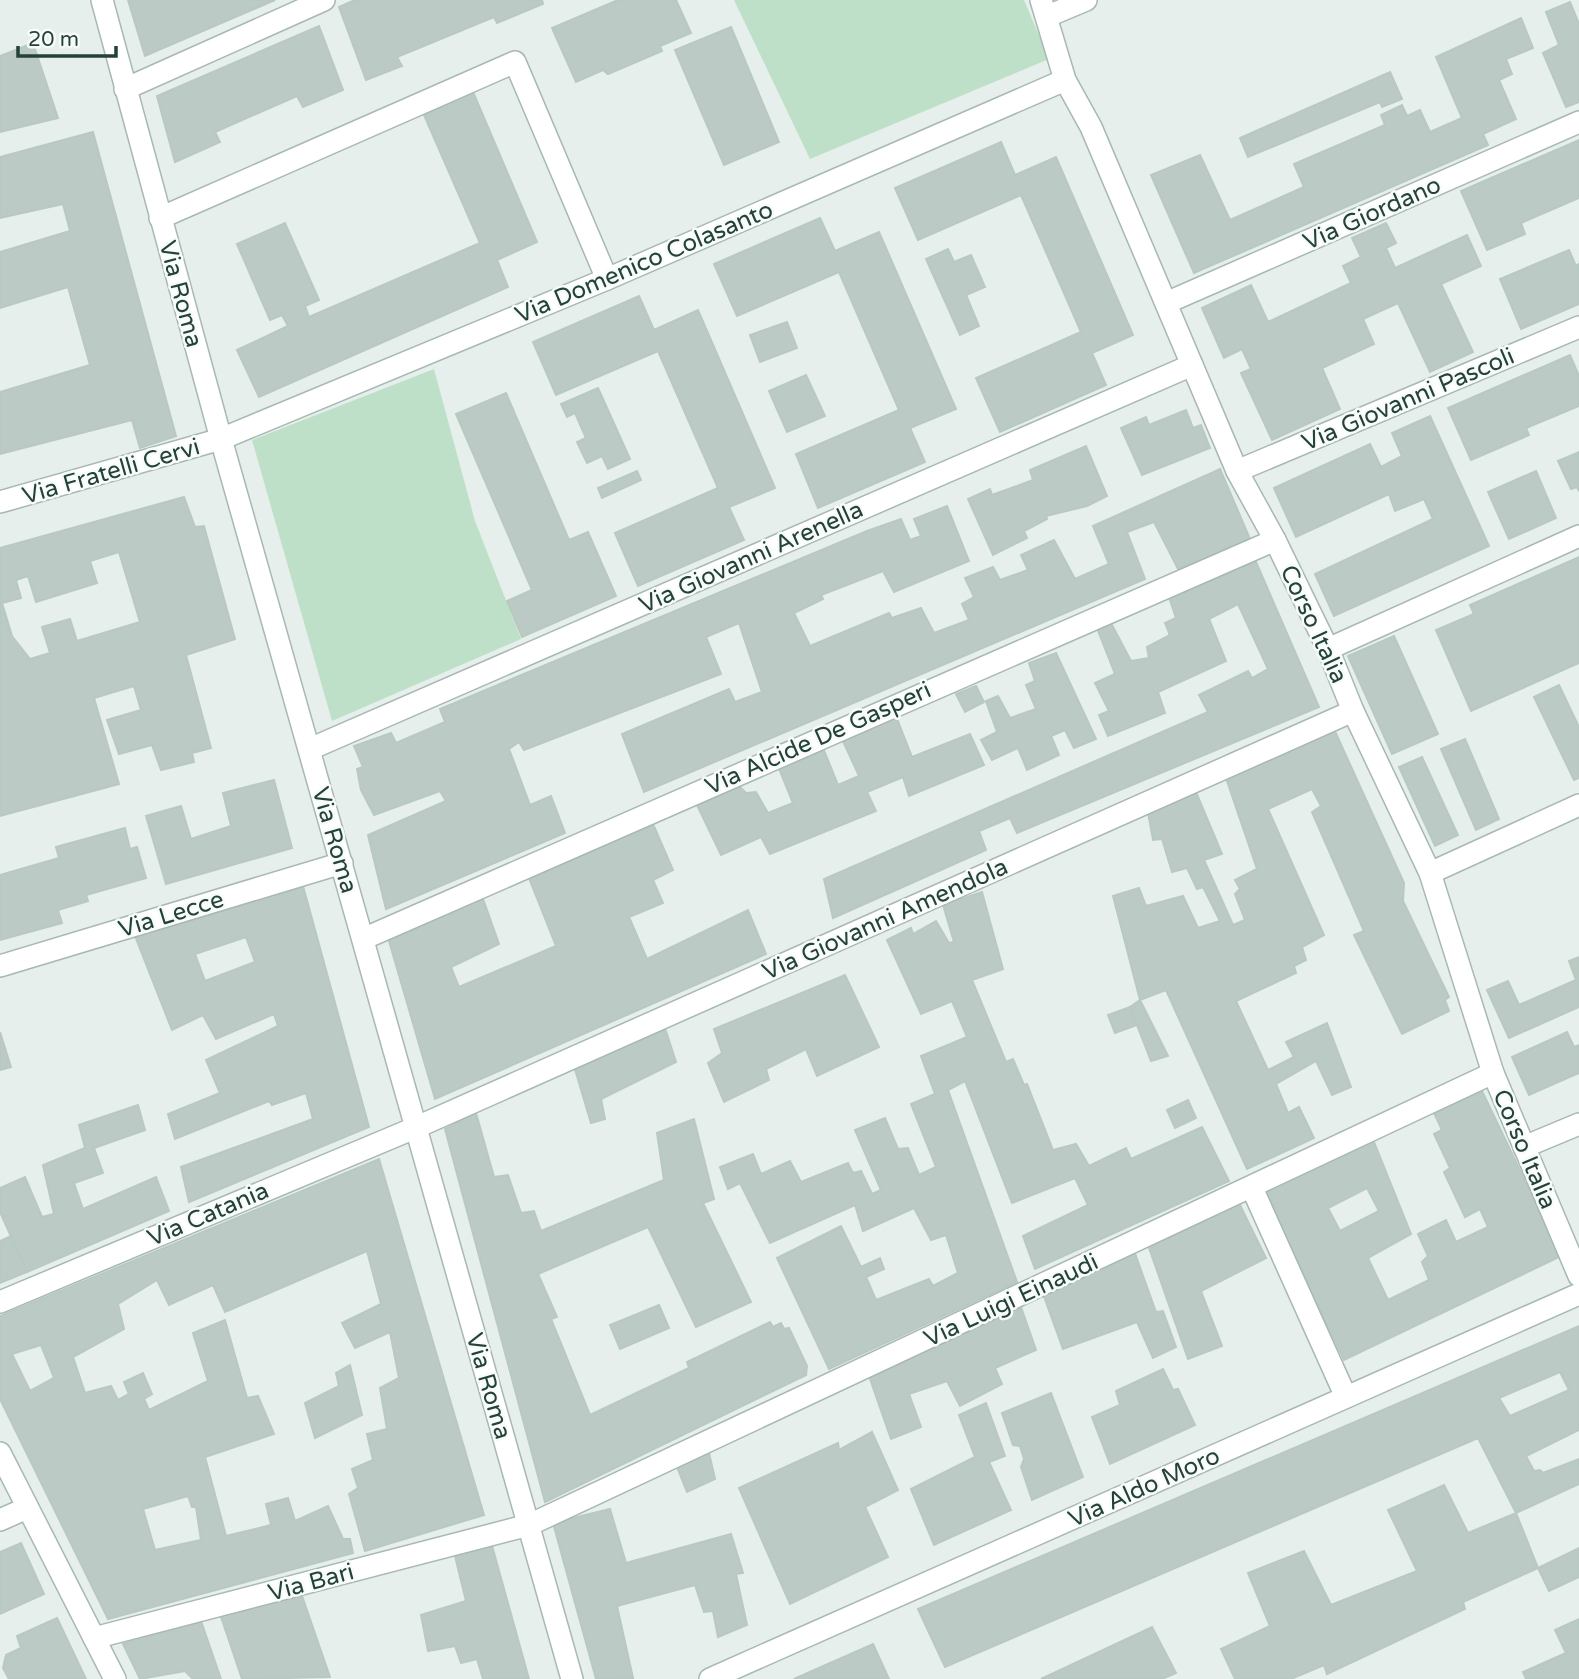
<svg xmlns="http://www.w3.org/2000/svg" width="1579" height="1679" font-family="'Varela Round',sans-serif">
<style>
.green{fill:#bfe0c8}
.building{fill:#bbcac4;stroke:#b8c9c2;stroke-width:2;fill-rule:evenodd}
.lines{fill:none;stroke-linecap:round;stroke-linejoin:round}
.minor-casing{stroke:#a8b8b2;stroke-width:24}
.minor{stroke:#fff;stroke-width:21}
.labels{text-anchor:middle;stroke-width:5;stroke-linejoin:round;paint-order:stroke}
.street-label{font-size:24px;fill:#24423a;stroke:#f7fbf9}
</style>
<rect width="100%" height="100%" fill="#e6efeb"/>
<!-- green -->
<g class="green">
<polygon points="734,0 1024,0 1049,59 810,159"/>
<polygon points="434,369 475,521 521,639 332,721 252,440"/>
</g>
<!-- building -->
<g class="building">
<polygon points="128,0 275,0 145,56"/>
<polygon points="355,0 542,0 543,4 497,23 494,17 397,57 402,66 366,80 339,7"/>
<polygon points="618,0 676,0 691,33 660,46 662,51 608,74 603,70 576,82 552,28"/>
<polygon points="1570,2 1579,24 1579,102 1566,107 1543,53 1559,45 1546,12"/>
<polygon points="1521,18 1533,48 1506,59 1512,74 1499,80 1516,119 1483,134 1488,145 1194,273 1151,175 1200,155 1230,220 1304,187 1294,164 1385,125 1381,115 1402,105 1407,116 1420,110 1430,132 1462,118 1436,57"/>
<polygon points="319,26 343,90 303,107 297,96 215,132 220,142 175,162 157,96"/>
<polygon points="731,27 779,142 724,165 675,50"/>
<polygon points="33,43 58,118 0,132 0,56"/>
<polygon points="1390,72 1402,99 1382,107 1380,102 1248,157 1240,138"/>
<polygon points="473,92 537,242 497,260 508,287 259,397 237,350 288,326 282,315 270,320 237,244 285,223 319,300 305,306 309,317 480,243 424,115"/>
<polygon points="93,132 176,436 140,448 132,420 0,454 0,392 90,365 68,287 0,308 0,252 70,231 63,204 0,218 0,157"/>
<polygon points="1579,140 1579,198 1521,223 1525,234 1487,250 1461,191"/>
<polygon points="1001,142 1015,175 1056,157 1133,335 1092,353 1106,385 1000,432 976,378 1081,332 1021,195 918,240 895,188"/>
<polygon points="820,218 835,251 879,232 956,409 910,428 925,462 818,508 796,454 899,410 839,272 737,316 714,264"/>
<polygon points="1386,223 1396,243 1386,248 1395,268 1467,235 1481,266 1441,284 1473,352 1430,372 1398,303 1363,319 1374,344 1322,368 1340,409 1272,440 1241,373 1251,369 1242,349 1224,358 1202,308 1251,285 1268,322 1351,283 1343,266 1361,257 1352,238"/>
<polygon points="948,249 954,262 971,255 985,287 966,295 979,326 960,335 926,259"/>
<polygon points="1569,250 1576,266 1579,264 1579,304 1521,329 1500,279"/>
<polygon points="639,296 654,330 698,310 775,488 729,507 744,540 638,586 615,533 718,488 658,351 556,395 533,342"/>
<polygon points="787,322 797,348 760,362 750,335"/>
<polygon points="1570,355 1579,376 1579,406 1526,428 1529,435 1471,460 1448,408"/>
<polygon points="806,375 825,416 787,432 769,391"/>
<polygon points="598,388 630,459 608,469 602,456 587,463 577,442 586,438 575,413 567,417 561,404"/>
<polygon points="506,393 569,540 588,532 616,596 522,637 507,601 532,590 456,414"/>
<polygon points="1186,410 1193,428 1201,425 1210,448 1142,475 1121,428 1146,417 1149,425"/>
<polygon points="1430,416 1489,546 1334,616 1315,574 1433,519 1424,499 1395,511 1389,494 1296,537 1274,488 1370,444 1381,467 1402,456 1392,433"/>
<polygon points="1086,446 1107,496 1087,506 1046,516 1047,519 1024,531 1027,538 993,555 968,499 990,489 992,495 1033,480 1030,470"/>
<polygon points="1579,452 1579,491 1577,487 1571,489 1558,461"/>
<polygon points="1220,469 1250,539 1178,569 1154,522 1127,532 1145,579 644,792 622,734 729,689 735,702 762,692 739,623 706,637 721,674 524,750 519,742 509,749 530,805 551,796 565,833 386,909 368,835 446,801 440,791 374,815 361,790 357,769 363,767 354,746 391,733 396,743 445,722 440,709 867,531 901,519 910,540 921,536 914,519 947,506 969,561 894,592 883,571 821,595 823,599 794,613 810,646 889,613 892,618 921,608 934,633 969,620 962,604 974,597 965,578 993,567 1000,580 1028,570 1021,555 1054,540 1075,579 1109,564 1093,526"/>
<polygon points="637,471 641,480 602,498 598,488"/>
<polygon points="1536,471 1556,518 1509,539 1488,492"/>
<path d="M 184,497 L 195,527 L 204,526 L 235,639 L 186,655 L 211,748 L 192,753 L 194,762 L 161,770 L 152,745 L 119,754 L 107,720 L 141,710 L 134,686 L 94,698 L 119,784 L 0,816 L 0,548 ZM 119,552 L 140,622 L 77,641 L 70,619 L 42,627 L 50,653 L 30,659 L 12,636 L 2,603 L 21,598 L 16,580 L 28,576 L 36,602 L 97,583 L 90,561 Z"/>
<polygon points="1579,557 1579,663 1471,711 1436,630 1474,614 1470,605"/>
<polygon points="1256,562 1319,707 1017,833 1010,818 979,831 986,850 833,918 824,879 1208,712 1199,695 1248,671 1252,678 1268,669 1238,604 1209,619 1226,661 1158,692 1165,713 1108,736 1099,715 1109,711 1095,683 1115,674 1097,628 1111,623 1131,661 1149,658 1147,647 1170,635 1165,623 1176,618 1169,597"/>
<polygon points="1394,636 1438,734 1392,754 1348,656"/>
<polygon points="1056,653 1096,739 1074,748 1065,730 1051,736 1059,755 1027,770 1018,748 992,760 981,740 997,732 986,701 998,696 1010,718 1036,709 1026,685 1035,681 1029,663"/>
<polygon points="1559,685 1579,727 1579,778 1574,780 1534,697"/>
<polygon points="976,686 984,702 965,712 956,694"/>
<polygon points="896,716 912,757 970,734 984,765 909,796 903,777 867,792 876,811 770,854 761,837 721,855 696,803 737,784 746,793 756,792 768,813 793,803 778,766 823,748 838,785 859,776 842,739"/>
<polygon points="1333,727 1404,883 1403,901 1449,997 1445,1000 1449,1011 1402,1034 1354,935 1364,931 1312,812 1321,806 1312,789 1268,809 1324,935 1302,947 1306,960 1294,966 1296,973 1236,1001 1268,1070 1294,1057 1286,1042 1327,1023 1351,1087 1332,1095 1316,1061 1276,1084 1288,1113 1299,1107 1314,1138 1247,1169 1166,990 1140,1000 1113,896 1139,888 1146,906 1183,896 1198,928 1220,921 1203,887 1197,889 1187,868 1172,872 1162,839 1153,840 1148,812 1196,792 1222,854 1204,860 1233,925 1245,920 1235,894 1240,889 1235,880 1257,869 1225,775"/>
<polygon points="1465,739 1499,819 1476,830 1441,749"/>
<polygon points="1422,757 1458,835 1435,846 1399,767"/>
<polygon points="274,780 292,848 166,884 146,816 181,806 191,839 231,826 223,793"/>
<polygon points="653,824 673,870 653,880 663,903 629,917 647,959 748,910 766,954 435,1099 387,934 482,896 499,944 451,967 459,987 556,946 529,878"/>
<polygon points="125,828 130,849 137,847 146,878 86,895 88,901 58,910 62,923 0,940 0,875 59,858 56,847"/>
<path d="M 303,886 L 369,1127 L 189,1202 L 181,1167 L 313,1119 L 306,1093 L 272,1105 L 269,1101 L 175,1139 L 168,1114 L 220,1093 L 206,1060 L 278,1026 L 274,1014 L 216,1039 L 203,1015 L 172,1030 L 135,936 ZM 246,937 L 255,962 L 205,981 L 195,954 Z"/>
<polygon points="982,892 1003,969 972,980 1006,1062 1013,1059 1024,1085 1027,1084 1053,1150 1076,1144 1089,1166 1126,1148 1131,1159 1202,1127 1229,1181 1035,1269 1023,1236 1088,1205 1075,1178 1012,1203 965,1081 948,1090 1017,1282 829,1369 777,1258 841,1226 861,1267 880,1258 884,1269 866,1277 876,1300 929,1279 933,1286 958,1273 946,1235 931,1240 914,1208 863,1231 855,1205 770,1243 740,1183 728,1189 720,1167 753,1154 761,1174 790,1161 801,1182 848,1163 853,1173 861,1171 872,1194 881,1190 855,1130 885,1118 898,1149 908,1148 919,1175 936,1167 911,1104 935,1094 921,1056 967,1037 952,1001 921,1014 887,940 911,928 913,934 936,921 949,943 954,942 943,905"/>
<polygon points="1579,957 1579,1007 1509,1038 1487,990 1508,981 1519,1005 1576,980 1569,961"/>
<polygon points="845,975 879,1047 817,1076 806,1049 766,1069 769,1080 724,1102 708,1063 722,1053 714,1029"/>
<polygon points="1140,1000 1168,1056 1151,1061 1130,1007"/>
<polygon points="1130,1007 1137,1025 1115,1033 1108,1015"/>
<polygon points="664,1025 676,1062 601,1099 605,1119 591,1123 574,1066"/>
<polygon points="0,1032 11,1067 0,1070"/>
<polygon points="1567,1032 1574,1047 1579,1045 1579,1073 1529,1095 1512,1057"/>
<path d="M 1482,1091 L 1561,1256 L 1344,1360 L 1263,1189 L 1372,1137 L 1411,1234 L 1368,1258 L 1388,1300 L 1429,1280 L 1422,1262 L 1428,1256 L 1418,1234 L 1446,1220 L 1456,1242 L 1488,1227 L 1480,1209 L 1465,1217 L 1444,1172 L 1450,1168 L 1434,1134 L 1442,1130 L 1434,1113 ZM 1367,1188 L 1379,1211 L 1340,1231 L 1328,1208 Z"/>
<polygon points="1188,1100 1196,1118 1175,1128 1167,1110"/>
<polygon points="138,1105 145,1130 94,1148 103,1173 74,1183 83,1209 156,1177 169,1211 27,1272 0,1212 0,1188 25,1177 42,1217 54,1214 43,1165 85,1148 79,1125"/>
<polygon points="476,1113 494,1177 508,1175 521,1213 534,1211 541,1231 664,1180 657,1133 694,1119 714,1199 703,1203 751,1302 696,1327 648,1227 538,1274 557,1317 551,1319 590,1415 689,1368 687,1362 770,1322 773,1327 781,1323 784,1329 789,1328 807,1366 806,1375 545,1502 445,1129"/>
<path d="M 379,1159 L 484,1515 L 365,1551 L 349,1494 L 358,1488 L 352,1469 L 373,1460 L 367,1434 L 387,1429 L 380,1388 L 399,1378 L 390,1332 L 355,1348 L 342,1323 L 381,1304 L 367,1251 L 225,1312 L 213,1285 L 169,1305 L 157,1280 L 118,1304 L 124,1329 L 73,1357 L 85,1393 L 111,1386 L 118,1400 L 129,1394 L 124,1382 L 143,1373 L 152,1394 L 144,1399 L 149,1410 L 208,1381 L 193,1333 L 225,1320 L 247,1398 L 258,1396 L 274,1434 L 205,1457 L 226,1536 L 271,1525 L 266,1504 L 288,1498 L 295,1521 L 328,1506 L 343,1539 L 350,1539 L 353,1553 L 108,1619 L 0,1399 L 0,1316 ZM 41,1345 L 54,1378 L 30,1391 L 12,1354 ZM 188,1496 L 192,1507 L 196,1507 L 201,1540 L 155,1550 L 143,1509 Z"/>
<polygon points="1237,1199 1266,1258 1201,1291 1222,1346 1188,1359 1147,1242"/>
<polygon points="11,1236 27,1272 0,1283 0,1241"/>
<polygon points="1133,1248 1156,1312 1163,1311 1176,1347 1153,1358 1137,1322 1063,1349 1042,1291"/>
<polygon points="659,1305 669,1328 620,1349 610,1325"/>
<polygon points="1021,1307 1036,1350 995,1368 1002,1384 960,1406 947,1381 909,1394 921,1427 891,1439 869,1376"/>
<path d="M 1579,1326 L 1579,1430 L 1526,1456 L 1534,1471 L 1540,1470 L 1543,1473 L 1579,1459 L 1579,1484 L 1516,1513 L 1478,1438 L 945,1667 L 918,1609 ZM 1560,1372 L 1569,1390 L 1510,1416 L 1499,1398 Z"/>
<polygon points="350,1365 362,1415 315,1438 305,1403 339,1386 336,1373"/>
<polygon points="1163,1369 1173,1390 1178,1389 1195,1425 1110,1464 1092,1417 1120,1405 1116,1391"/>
<polygon points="1051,1393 1083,1477 1032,1500 1021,1467 1024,1459 1020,1446 1013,1445 1002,1413"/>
<polygon points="986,1403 1005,1456 989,1462 1011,1510 934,1545 911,1489 975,1457 959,1415"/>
<polygon points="872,1432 898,1490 865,1507 888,1557 790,1604 739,1488 838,1443 839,1450"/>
<polygon points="709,1453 715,1479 687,1492 677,1467"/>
<polygon points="1444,1485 1468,1533 1516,1513 1538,1568 1463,1602 1465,1609 1327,1674 1324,1665 1291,1679 1235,1679 1221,1649 1270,1626 1248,1573 1304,1551 1331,1605 1417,1571 1388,1510"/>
<polygon points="610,1509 626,1563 731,1534 743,1573 736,1574 747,1625 718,1637 713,1611 704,1612 695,1585 617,1606 633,1678 596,1679 553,1523"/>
<polygon points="491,1542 529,1679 483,1679 477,1659 461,1663 455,1646 428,1651 421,1615 466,1601 454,1552"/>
<polygon points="21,1543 44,1594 0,1614 0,1552"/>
<polygon points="1579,1548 1579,1577 1549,1591 1538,1568"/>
<polygon points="300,1590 330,1677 242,1679 220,1614"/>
<polygon points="57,1618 86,1679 9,1679 3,1668 6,1655 21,1648 17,1636"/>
<polygon points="1579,1619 1579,1679 1526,1679 1523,1672 1566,1653 1555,1630"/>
<polygon points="201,1621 221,1679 193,1679 185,1671 140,1679 123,1644"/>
<polygon points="1152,1627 1176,1673 1162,1679 1041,1679"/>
<polygon points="873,1644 889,1679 794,1679"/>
</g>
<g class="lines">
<!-- minor casing -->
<g class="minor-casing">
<g id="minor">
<polyline points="102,0 221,439 572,1679"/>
<polyline points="1041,0 1065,80 1091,127 1237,471 1275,540 1328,649 1353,711 1430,873 1493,1073 1579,1276"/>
<polyline points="1048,16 1086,0"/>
<polyline points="125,89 324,0"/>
<polyline points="160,218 515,62 607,279"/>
<polyline points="1166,303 1579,122"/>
<polyline points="1237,471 1579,327"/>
<polyline points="0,502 221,439 607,279 1065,80"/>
<polyline points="1328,649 1579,536"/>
<polyline points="310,749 1192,365"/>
<polyline points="1430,873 1579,805"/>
<polyline points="363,939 1275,540"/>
<polyline points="0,966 342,863"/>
<polyline points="1524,1147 1579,1124"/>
<polyline points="1252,1188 1346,1397"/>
<polyline points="0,1302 417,1127 1353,711"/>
<polyline points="0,1453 115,1679"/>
<polyline points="0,1520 27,1508"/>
<polyline points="94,1638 529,1525 1493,1073"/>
<polyline points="710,1679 1579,1294"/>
</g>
</g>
<!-- minor -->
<use href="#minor" class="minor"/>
</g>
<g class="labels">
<!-- street labels -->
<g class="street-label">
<text transform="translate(1372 213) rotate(-24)" y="8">Via Giordano</text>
<text transform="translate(644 262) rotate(-23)" y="8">Via Domenico Colasanto</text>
<text transform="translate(181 294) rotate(75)" y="8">Via Roma</text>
<text transform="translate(1408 399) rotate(-23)" y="8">Via Giovanni Pascoli</text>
<text transform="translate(111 471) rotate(-16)" y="8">Via Fratelli Cervi</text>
<text transform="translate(751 557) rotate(-24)" y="8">Via Giovanni Arenella</text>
<text transform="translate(1314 624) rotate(65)" y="8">Corso Italia</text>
<text transform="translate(818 738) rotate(-24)" y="8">Via Alcide De Gasperi</text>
<text transform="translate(335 840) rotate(74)" y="8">Via Roma</text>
<text transform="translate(171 914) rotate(-17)" y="8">Via Lecce</text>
<text transform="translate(885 919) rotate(-24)" y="8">Via Giovanni Amendola</text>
<text transform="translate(1525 1149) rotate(67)" y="8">Corso Italia</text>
<text transform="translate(208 1214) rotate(-23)" y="8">Via Catania</text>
<text transform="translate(1011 1300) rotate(-25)" y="8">Via Luigi Einaudi</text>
<text transform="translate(489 1386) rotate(74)" y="8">Via Roma</text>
<text transform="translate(1144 1487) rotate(-24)" y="8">Via Aldo Moro</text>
<text transform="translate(311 1582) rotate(-15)" y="8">Via Bari</text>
</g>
</g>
<!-- scale -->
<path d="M18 46v10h98v-10" fill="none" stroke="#24423a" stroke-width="3.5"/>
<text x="28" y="46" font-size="21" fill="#24423a" stroke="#f7fbf9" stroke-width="5" paint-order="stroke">20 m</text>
</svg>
